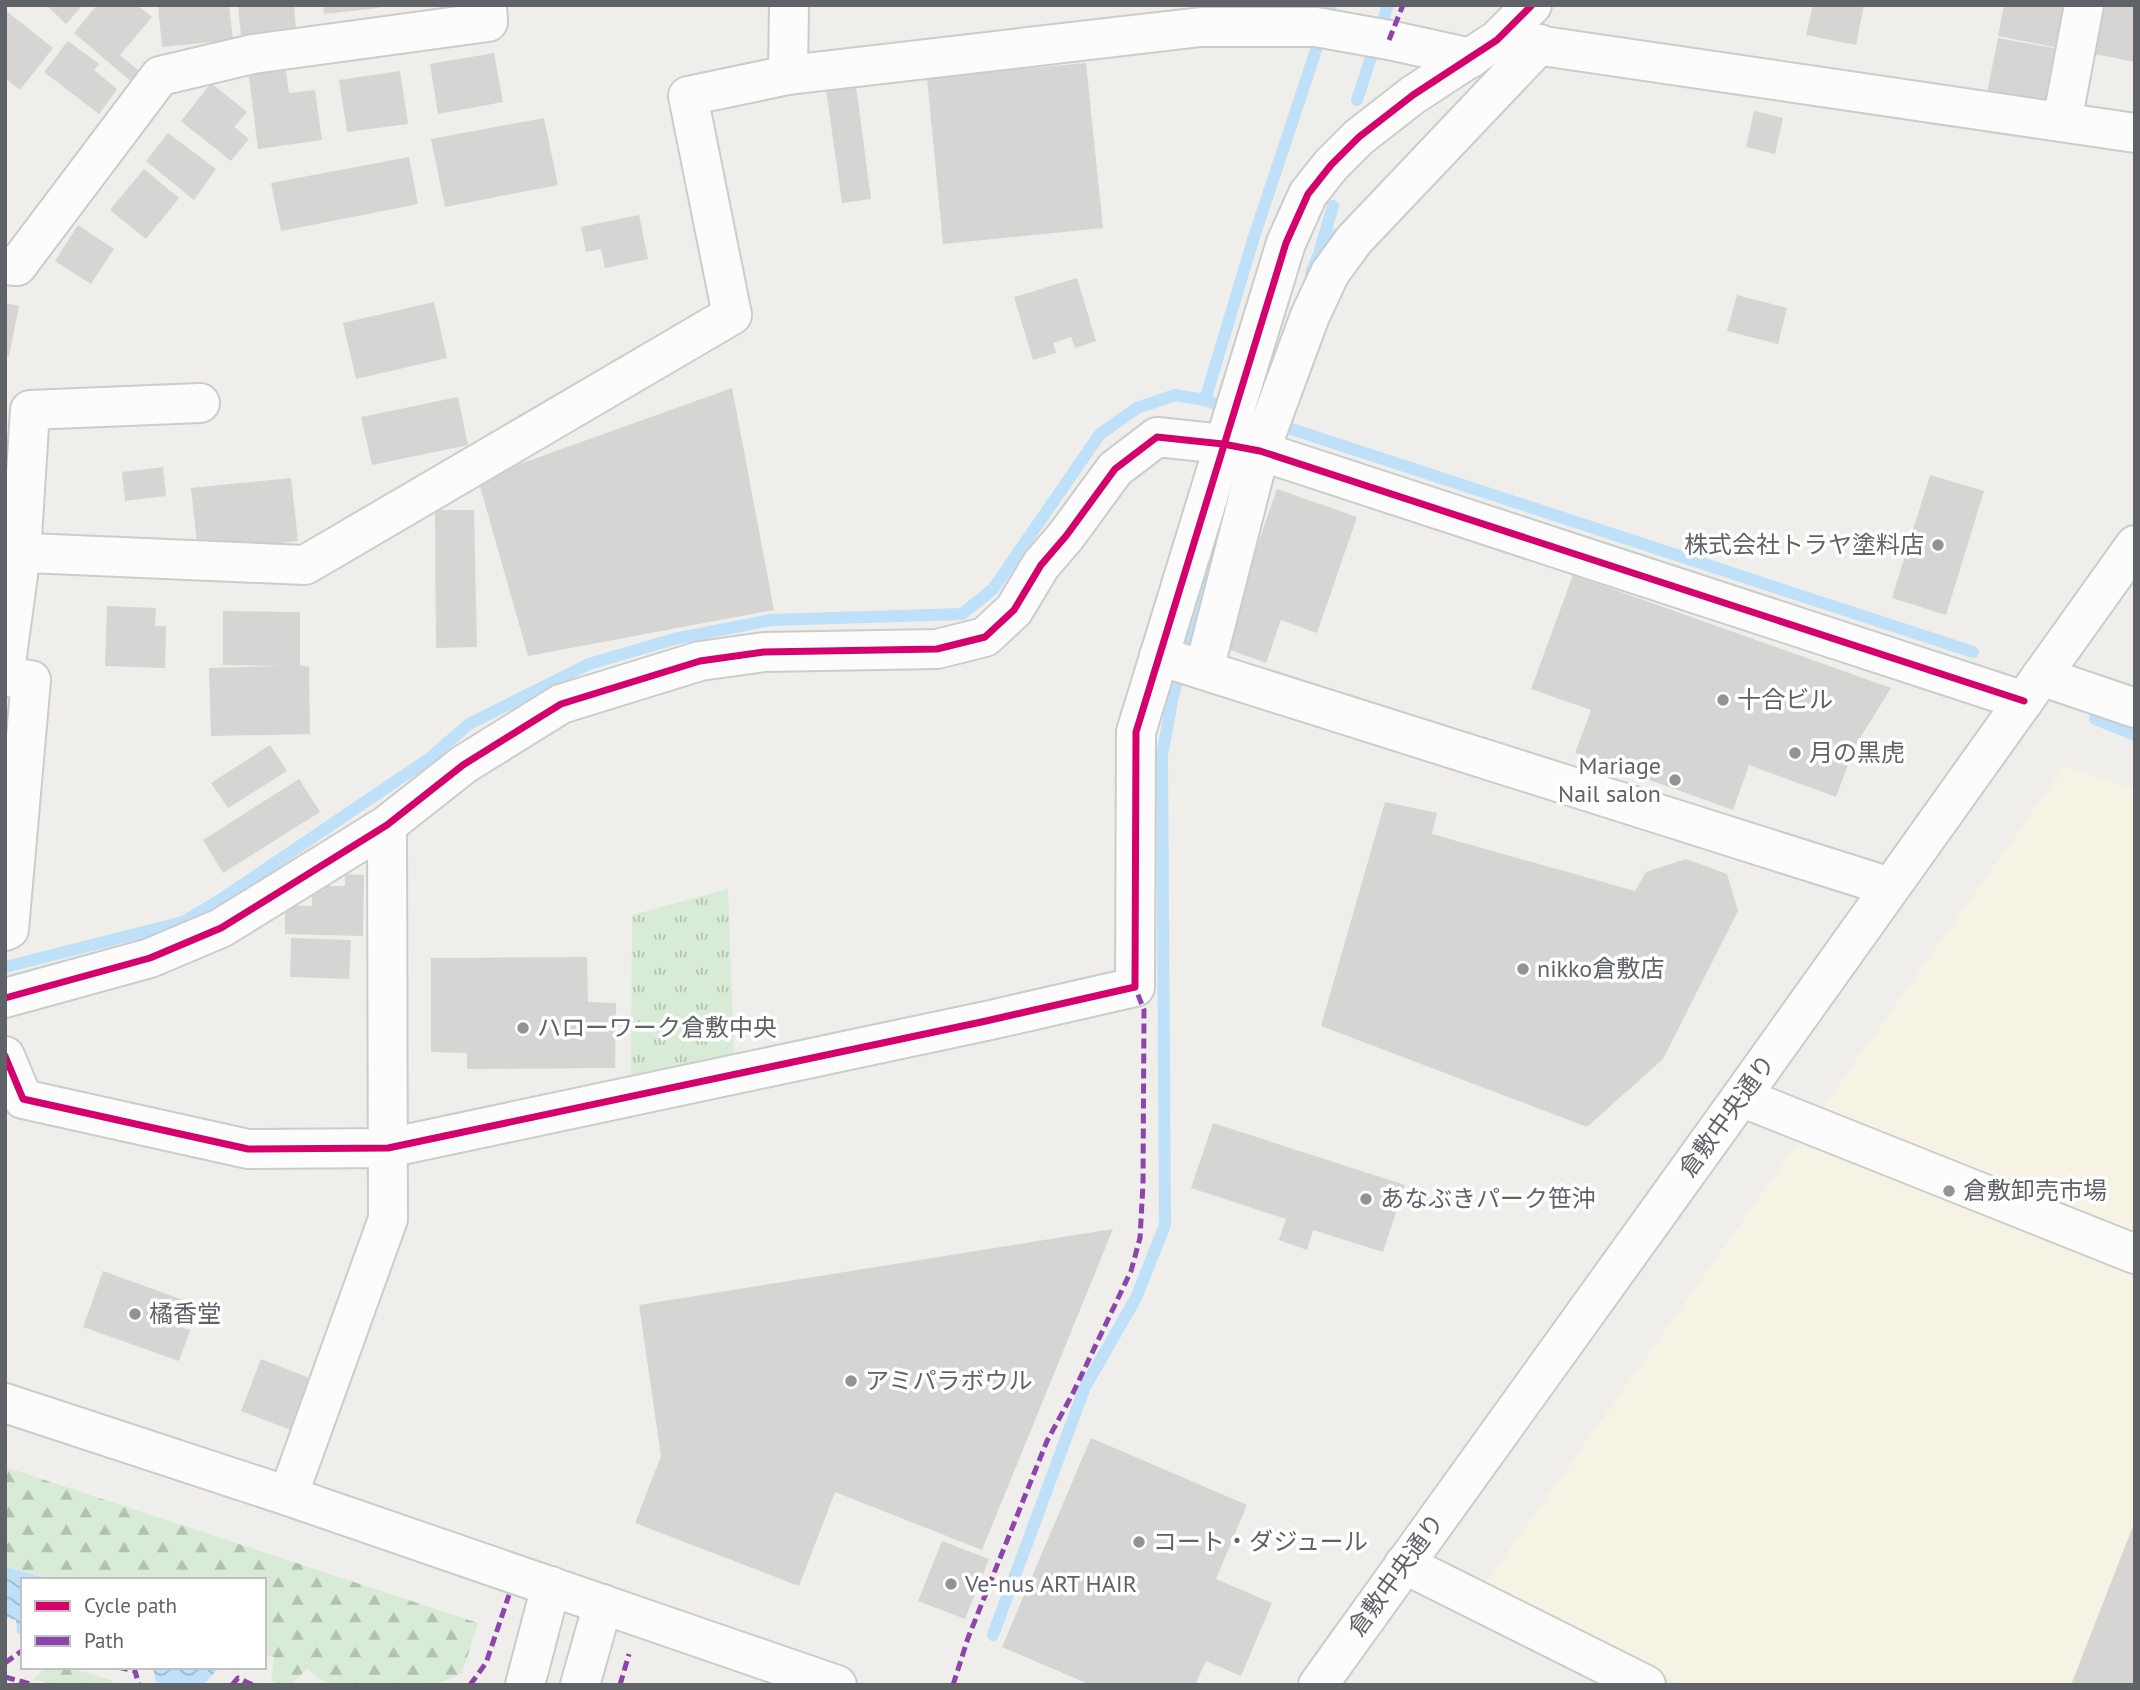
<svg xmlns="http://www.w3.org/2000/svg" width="2140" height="1690" font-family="'PT Sans','Noto Sans JP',sans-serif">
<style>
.commercial{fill:#f7f3e4}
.grass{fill:url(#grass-tufts)}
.forest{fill:url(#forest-firs)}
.water{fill:url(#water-waves)}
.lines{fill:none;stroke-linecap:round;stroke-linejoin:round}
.stream{stroke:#bfe0f9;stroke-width:12}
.building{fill:#d6d5d3}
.minor-casing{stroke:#cbcccc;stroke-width:42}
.minor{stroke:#fdfcfc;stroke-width:38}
.quiet{stroke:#8e44ad;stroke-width:5;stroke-dasharray:10 5;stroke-linecap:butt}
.cycleway-casing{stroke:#fff;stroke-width:11}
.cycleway{stroke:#d6006c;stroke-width:7}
.poi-dot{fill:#919496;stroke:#fff;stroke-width:2.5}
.labels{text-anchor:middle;stroke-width:7;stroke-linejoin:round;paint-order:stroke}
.poi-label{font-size:24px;fill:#5f6368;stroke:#fff;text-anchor:start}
.street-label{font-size:24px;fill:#5f6368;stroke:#fff}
</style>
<defs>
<pattern id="grass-tufts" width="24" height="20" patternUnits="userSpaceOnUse" patternTransform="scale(1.75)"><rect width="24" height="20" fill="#d8ebd6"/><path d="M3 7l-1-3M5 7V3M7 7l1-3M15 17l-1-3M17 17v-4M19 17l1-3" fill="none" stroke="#b2c2b1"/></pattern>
<pattern id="forest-firs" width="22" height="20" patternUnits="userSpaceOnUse" patternTransform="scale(1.75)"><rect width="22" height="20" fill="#d8ebd6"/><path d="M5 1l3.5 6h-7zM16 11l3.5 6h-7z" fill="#b2c2b1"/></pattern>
<pattern id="water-waves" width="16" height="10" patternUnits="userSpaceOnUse" patternTransform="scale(1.75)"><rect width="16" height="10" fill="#bfe0f9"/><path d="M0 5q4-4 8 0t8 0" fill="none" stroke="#9eb9cd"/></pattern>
</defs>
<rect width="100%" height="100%" fill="#efeeea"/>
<!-- commercial -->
<polygon class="commercial" points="2065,766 2135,790 2135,1685 1682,1685 1479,1593"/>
<!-- grass -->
<polygon class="grass" points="728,889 734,1056 631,1078 632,915"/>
<!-- forest -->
<g class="forest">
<polygon points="5,1467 478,1623 462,1673 436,1685 329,1685 307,1669 290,1685 271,1682 274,1657 264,1654 264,1580 45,1580 43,1576 5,1567"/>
<polygon points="47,1667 67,1667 111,1680 114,1685 55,1685 33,1679"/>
</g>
<!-- water -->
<g class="water">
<polygon points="5,1567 44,1577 45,1580 23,1580 23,1635 17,1633 16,1620 5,1617"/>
<polygon points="153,1667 220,1667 203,1685 168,1685 156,1682"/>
</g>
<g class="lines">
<!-- stream -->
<g class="stream">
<polyline points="1357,100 1388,5"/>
<polyline points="1320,250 1333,206"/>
<polyline points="1311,273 1319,254 1337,234"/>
<polyline points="1205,400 1253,240 1331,5"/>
<polyline points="1273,423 1973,652"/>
<polyline points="2095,719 2135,735"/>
<polyline points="5,967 183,922 217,902 430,758 469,724 589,664 674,639 771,620 962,614 993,589 1100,434 1137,408 1175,395 1205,400 1232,410"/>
<polyline points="993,1635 1085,1387 1136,1298 1165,1225 1162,755 1173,696 1194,618 1218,541"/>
</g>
</g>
<!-- building -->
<g class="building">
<polygon points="46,5 83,5 66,24"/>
<polygon points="97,5 137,5 152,17 120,55 144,75 135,85 74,33"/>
<polygon points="158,5 229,5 233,40 162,47"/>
<polygon points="238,5 294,5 296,30 241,36"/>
<polygon points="323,5 378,5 379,8 324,14"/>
<polygon points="1813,5 1864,5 1856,45 1806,35"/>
<polygon points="2004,5 2067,5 2059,48 1998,36"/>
<polygon points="2098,5 2135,5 2135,62 2089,53"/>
<polygon points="5,10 53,48 20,90 5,78"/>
<polygon points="1998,38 2059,49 2048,105 1987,93"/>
<polygon points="68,41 99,64 94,70 117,89 99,114 44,72"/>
<polygon points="494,53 503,102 438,114 430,64"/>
<polygon points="1086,63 1103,228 943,244 927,78"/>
<polygon points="285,64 289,93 315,90 322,140 258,149 248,69"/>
<polygon points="400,71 408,124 347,132 339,80"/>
<polygon points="211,83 247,112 234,127 249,139 231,161 181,121"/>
<polygon points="856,86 871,199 842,203 826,89"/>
<polygon points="1754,111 1783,118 1775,154 1746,147"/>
<polygon points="544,118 558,185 445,207 431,139"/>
<polygon points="168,133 216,169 194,200 146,161"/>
<polygon points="409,157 418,204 281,231 271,183"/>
<polygon points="144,169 179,198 146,239 110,210"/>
<polygon points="639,215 648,259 605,268 601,249 586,252 581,227"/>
<polygon points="78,225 114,249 91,284 55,261"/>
<polygon points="1077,278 1096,341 1075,348 1071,337 1053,343 1056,353 1033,360 1014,297"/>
<polygon points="1737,295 1787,308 1778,344 1727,331"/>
<polygon points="434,302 447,358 356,379 343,323"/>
<polygon points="5,303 19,306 9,356 5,355"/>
<polygon points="732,388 774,610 528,656 478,479"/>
<polygon points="458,397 468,445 372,465 361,417"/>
<polygon points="163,467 166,496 125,501 122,472"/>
<polygon points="1930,475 1984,491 1946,615 1892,598"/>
<polygon points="291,478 298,541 198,552 191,488"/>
<polygon points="1277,489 1357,517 1317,633 1281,620 1266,663 1222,647"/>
<polygon points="435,510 474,510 477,647 436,648"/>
<polygon points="1573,575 1891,688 1855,746 1836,797 1749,765 1733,810 1575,753 1591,710 1531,689"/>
<polygon points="107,606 156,608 155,626 166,626 165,668 105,666"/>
<polygon points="223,611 300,612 300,665 309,667 310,734 211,736 209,668 283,666 223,665"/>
<polygon points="270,745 287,771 228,808 211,783"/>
<polygon points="299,779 320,812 223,873 203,840"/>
<polygon points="1385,802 1437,813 1432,834 1635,891 1646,872 1686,859 1727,874 1738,911 1663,1059 1587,1127 1321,1026"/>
<polygon points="345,874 364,875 363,936 285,934 285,905 312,906 312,886 345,886"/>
<polygon points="291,938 351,940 349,979 290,977"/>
<polygon points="587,957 588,1002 616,1003 615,1068 467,1069 467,1053 431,1052 431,958"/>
<polygon points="1213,1123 1405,1185 1383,1252 1313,1230 1307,1250 1279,1240 1286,1219 1191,1188"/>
<polygon points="1113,1229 982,1550 835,1492 799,1586 635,1523 661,1456 639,1305"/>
<polygon points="103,1271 186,1301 178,1326 190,1330 179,1361 83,1327"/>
<polygon points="261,1359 312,1379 291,1430 241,1411"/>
<polygon points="1091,1438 1247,1505 1216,1579 1272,1603 1241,1676 1206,1661 1195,1685 1091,1685 1002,1647"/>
<polygon points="2135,1521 2135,1685 2071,1685"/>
<polygon points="942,1541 989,1559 965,1619 918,1601"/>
</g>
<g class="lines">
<!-- minor casing -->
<g class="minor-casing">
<g id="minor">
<polyline points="1516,42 2135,133"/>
<polyline points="788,75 789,5"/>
<polyline points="2062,122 2084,5"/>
<polyline points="5,265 17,266 160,76 253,54 488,22 487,5"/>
<polyline points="5,552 305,565 732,315 688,96 788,75 1201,27 1316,27 1389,40 1471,58"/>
<polyline points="1159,656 1890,887"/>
<polyline points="5,670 21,553 30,410 200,403"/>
<polyline points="1204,670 1260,451 1310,316 1330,273 1354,240 1540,44"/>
<polyline points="2041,676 2135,708"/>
<polyline points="5,677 31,680 9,929 5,931"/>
<polyline points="5,998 150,958 221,928 387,825 463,765 561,704 700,661 764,652 937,649 985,637 1014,610 1041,565 1066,536 1115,469 1157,437 1223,444 1260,451 2024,701"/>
<polyline points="5,1056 23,1099 248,1149 388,1148 986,1021 1135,987 1136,732 1286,243 1308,194 1331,165 1359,137 1413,95 1497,40 1532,5"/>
<polyline points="1741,1097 2135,1254"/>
<polyline points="5,1403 288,1496 837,1685"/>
<polyline points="288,1496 388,1219 387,825"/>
<polyline points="1404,1564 1646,1685"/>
<polyline points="525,1685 551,1586"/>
<polyline points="580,1685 603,1604"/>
<polyline points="1318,1685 1741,1097 2135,545"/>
</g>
</g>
<!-- minor -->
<use href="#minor" class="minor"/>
<!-- quiet -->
<g class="quiet">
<polyline points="1389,40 1403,5"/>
<polyline points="5,1663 23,1650"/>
<polyline points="118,1667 135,1671 139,1685"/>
<polyline points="5,1677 34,1685"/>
<polyline points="232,1685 238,1678 253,1685"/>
<polyline points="470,1685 486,1663 509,1595"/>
<polyline points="620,1685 629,1654"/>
<polyline points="953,1685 968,1638 1047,1441 1073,1393 1131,1271 1140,1238 1143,1184 1144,1010 1135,987"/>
</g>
<!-- cycleway casing -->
<g class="cycleway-casing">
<g id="cycleway">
<polyline points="5,998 150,958 221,928 387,825 463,765 561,704 700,661 764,652 937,649 985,637 1014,610 1041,565 1066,536 1115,469 1157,437 1223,444 1260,451 2024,701"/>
<polyline points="5,1056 23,1099 248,1149 388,1148 986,1021 1135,987 1136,732 1286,243 1308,194 1331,165 1359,137 1413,95 1497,40 1532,5"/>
</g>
</g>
<!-- cycleway -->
<use href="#cycleway" class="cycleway"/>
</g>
<!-- markers -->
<g class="poi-dot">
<circle cx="1938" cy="545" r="7"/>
<circle cx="1723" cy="700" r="7"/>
<circle cx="1795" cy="753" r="7"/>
<circle cx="1675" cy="780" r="7"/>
<circle cx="1523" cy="969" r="7"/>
<circle cx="523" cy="1028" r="7"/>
<circle cx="1949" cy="1191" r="7"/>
<circle cx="1366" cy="1199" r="7"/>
<circle cx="135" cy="1314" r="7"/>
<circle cx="851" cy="1381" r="7"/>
<circle cx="1139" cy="1542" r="7"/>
<circle cx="951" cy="1584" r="7"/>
</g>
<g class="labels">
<!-- poi labels -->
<g class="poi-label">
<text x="1924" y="553" text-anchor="end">株式会社トラヤ塗料店</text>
<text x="1737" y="708">十合ビル</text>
<text x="1809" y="761">月の黒虎</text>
<text x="1661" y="774" text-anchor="end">Mariage<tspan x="1661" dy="28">Nail salon</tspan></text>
<text x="1537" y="977">nikko倉敷店</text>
<text x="537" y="1036">ハローワーク倉敷中央</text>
<text x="1963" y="1199">倉敷卸売市場</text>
<text x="1380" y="1207">あなぶきパーク笹沖</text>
<text x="149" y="1322">橘香堂</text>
<text x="865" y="1389">アミパラボウル</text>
<text x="1153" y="1550">コート・ダジュール</text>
<text x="965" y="1592">Ve-nus ART HAIR</text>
</g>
<!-- street labels -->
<g class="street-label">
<text transform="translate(1727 1116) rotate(-54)" y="8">倉敷中央通り</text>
<text transform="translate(1396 1575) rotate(-54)" y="8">倉敷中央通り</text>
</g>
</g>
<!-- border -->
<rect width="2140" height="1690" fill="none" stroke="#5f6368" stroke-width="14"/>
<!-- legend -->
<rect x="21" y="1578" width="245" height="91" fill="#ffffff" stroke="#bfc1c3" stroke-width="2"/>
<rect x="35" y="1601" width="35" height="10" fill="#d6006c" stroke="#bfc1c3" stroke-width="2"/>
<text x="84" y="1613" font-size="21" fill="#5f6368">Cycle path</text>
<rect x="35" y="1636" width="35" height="10" fill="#8e44ad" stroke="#bfc1c3" stroke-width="2"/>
<text x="84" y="1648" font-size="21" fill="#5f6368">Path</text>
</svg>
